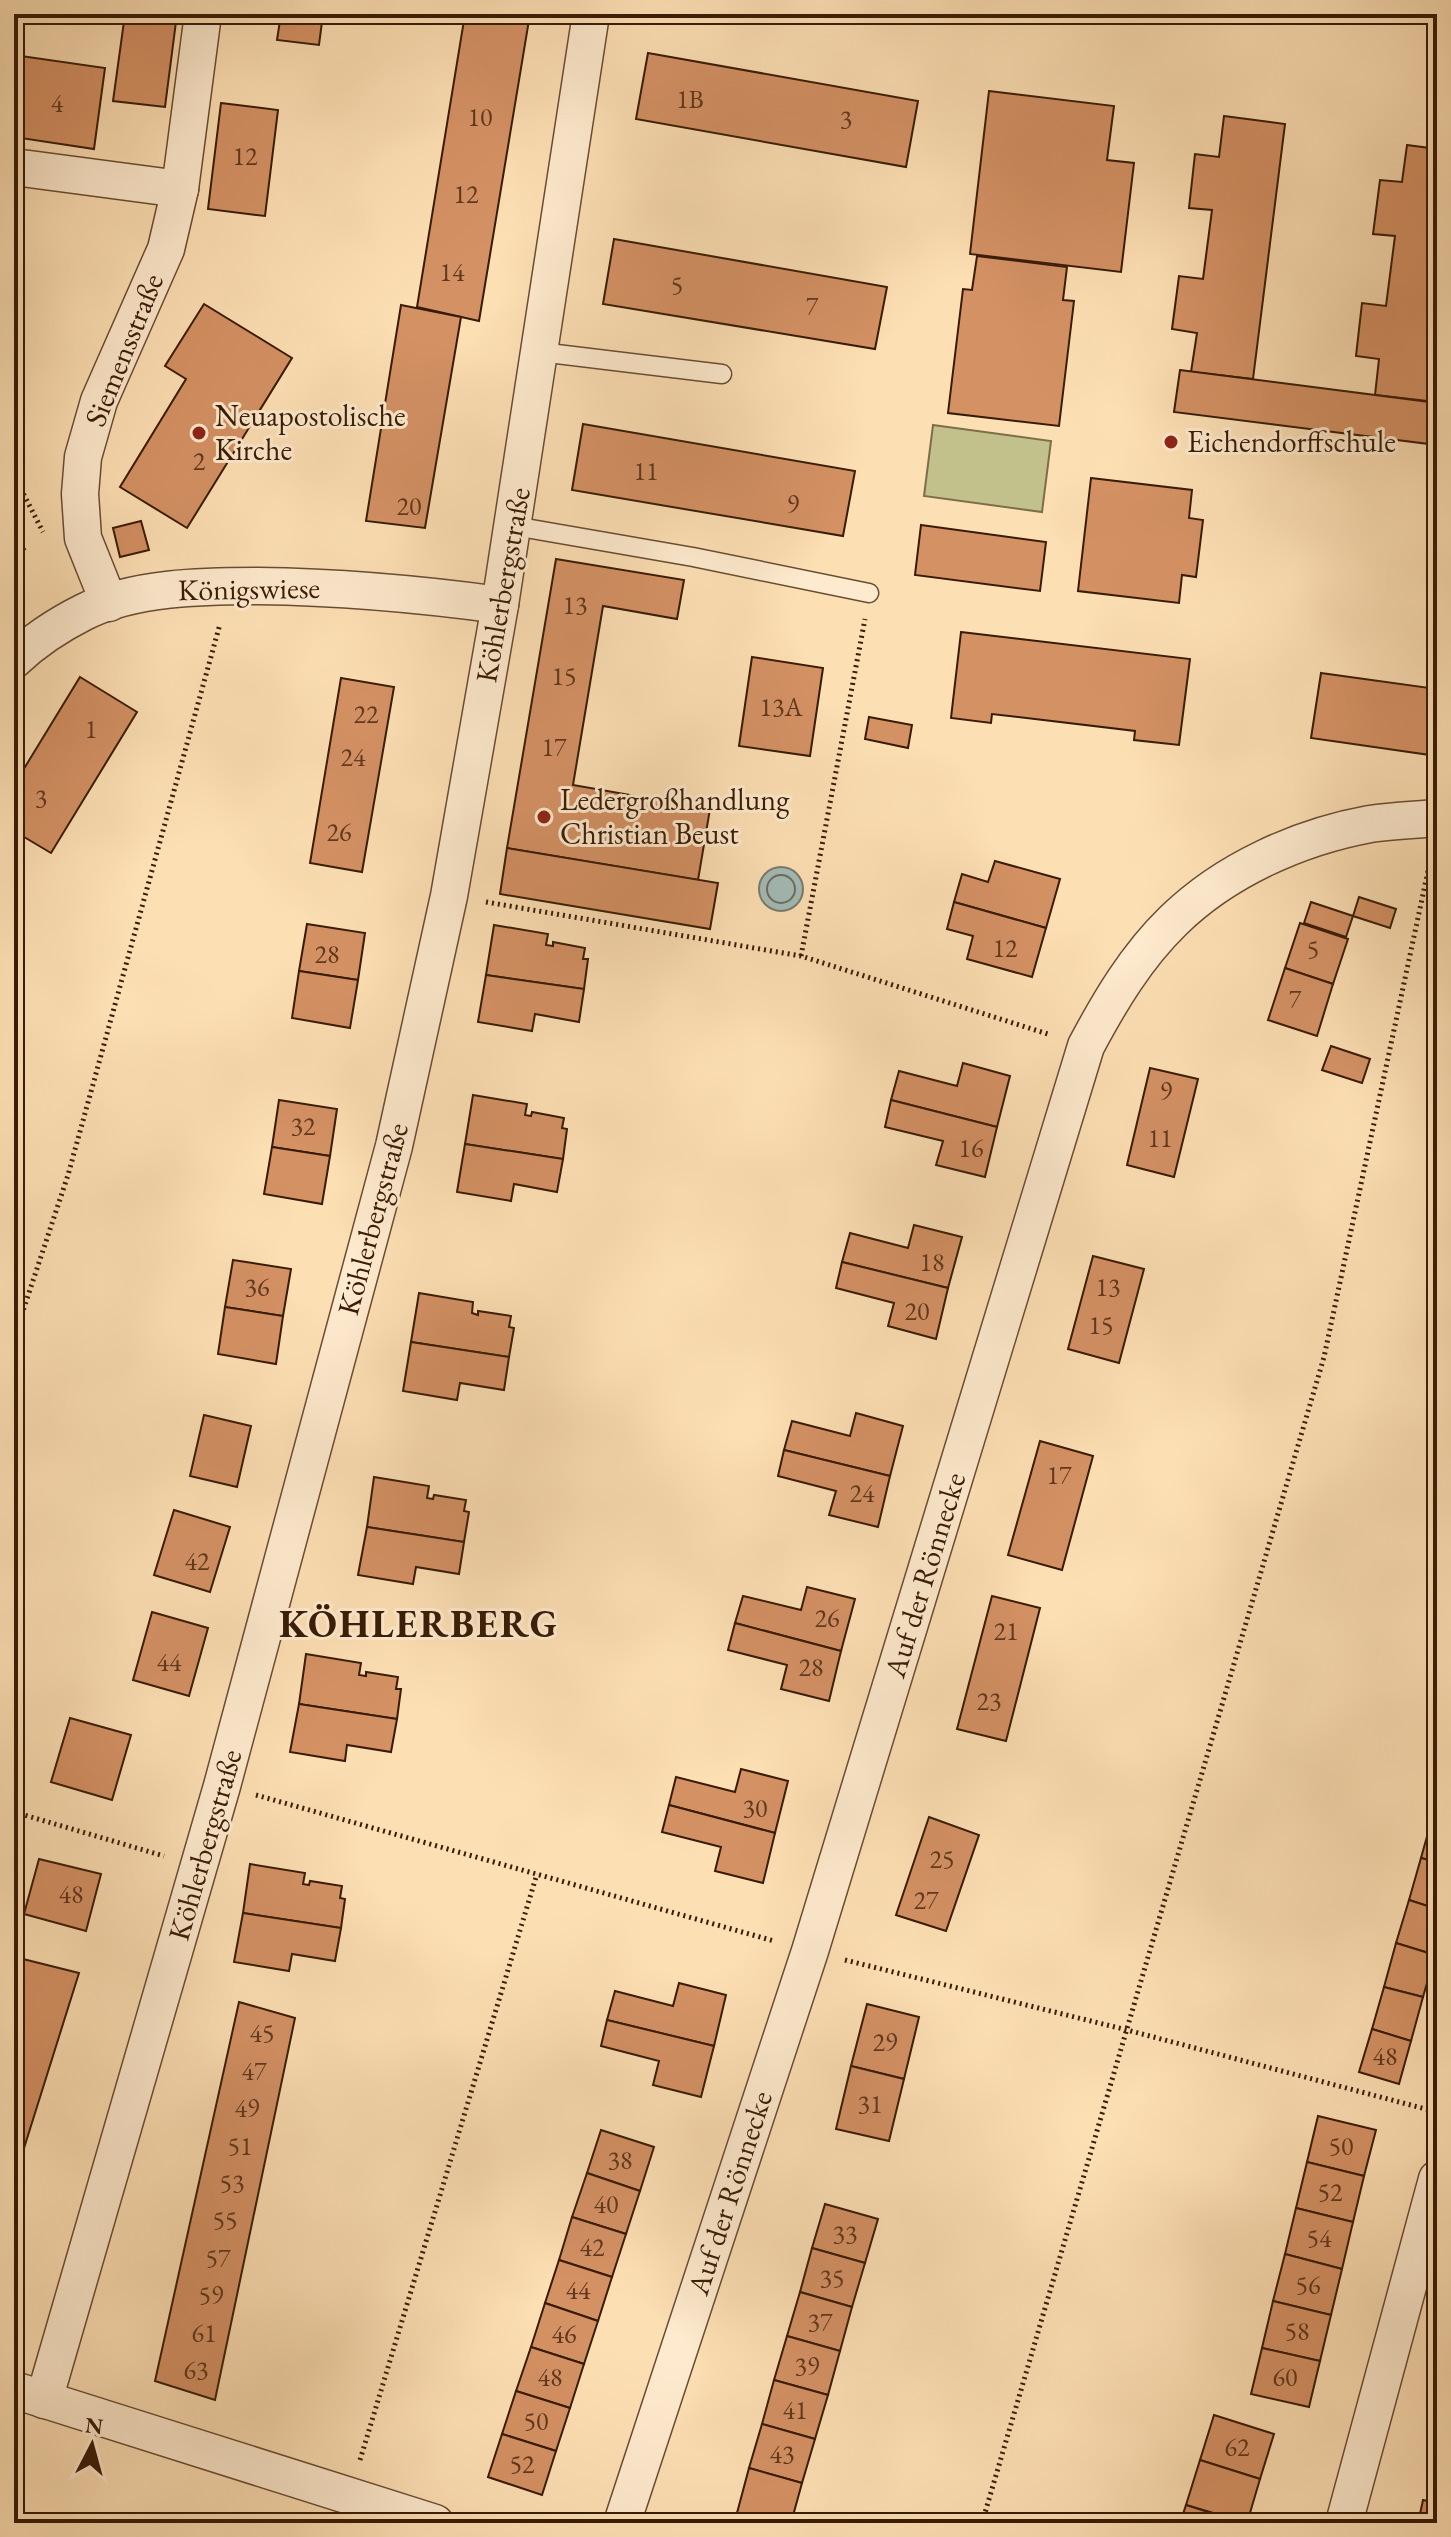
<svg xmlns="http://www.w3.org/2000/svg" width="1451" height="2537" font-family="'EB Garamond',serif">
<style>
.green{fill:#c2c18b;stroke:#7d6e48;stroke-width:2}
.water{fill:#a2bbb6;stroke:#787b70;stroke-width:2}
.lines{fill:none;stroke-linecap:round;stroke-linejoin:round}
.shore{stroke:#6d6b5e;stroke-width:2}
.building{fill:#d49164;stroke:#381b06;stroke-width:2}
.lane-casing{stroke:#694c32;stroke-width:21}
.street-casing{stroke:#694c32;stroke-width:39}
.path{stroke:#381b06;stroke-width:5;stroke-dasharray:2 4;stroke-linecap:butt}
.lane{stroke:#feeace;stroke-width:18}
.street{stroke:#feeace;stroke-width:36}
.poi-dot{fill:#8f2418;stroke:#feeace;stroke-width:3}
.labels{text-anchor:middle;stroke-width:6;stroke-linejoin:round;paint-order:stroke}
.number-label{font-size:26px;fill:#5f381e}
.street-label{font-size:30px;fill:#381b06;stroke:#feeace}
.poi-label{font-size:30px;fill:#381b06;stroke:#feeace;text-anchor:start}
.district-label{font-size:38px;font-weight:bold;letter-spacing:2px;fill:#381b06;stroke:#feeace}
</style>
<rect width="100%" height="100%" fill="#fddfb4"/>
<filter id="stains"><feTurbulence type="fractalNoise" baseFrequency=".0025" numOctaves="4"/><feColorMatrix values="0 0 0 0 .2 0 0 0 0 .09 0 0 0 0 .02 0 0 0 .5 -.17"/></filter>
<radialGradient id="worn" r=".72"><stop offset=".6" stop-color="#630" stop-opacity="0"/><stop offset="1" stop-color="#630" stop-opacity=".3"/></radialGradient>
<!-- green -->
<polygon class="green" points="933,425 1051,441 1042,512 924,496"/>
<!-- water -->
<circle class="water" cx="781" cy="889" r="22"/>
<g class="lines">
<!-- shore -->
<circle class="shore" cx="781" cy="889" r="14"/>
</g>
<!-- building -->
<g class="building">
<polygon points="125,14 177,14 165,107 113,101"/>
<polygon points="281,14 323,14 319,45 277,40"/>
<polygon points="465,14 530,14 479,321 417,307"/>
<polygon points="648,53 918,101 906,167 636,119"/>
<polygon points="14,55 105,68 94,149 14,137"/>
<polygon points="989,91 1114,106 1107,160 1134,163 1121,272 970,254"/>
<polygon points="221,103 278,110 265,216 208,209"/>
<polygon points="1224,116 1285,124 1253,379 1191,372 1197,333 1172,329 1179,276 1203,279 1212,210 1189,208 1195,154 1219,157"/>
<polygon points="1407,145 1437,149 1436,402 1375,395 1379,359 1356,356 1362,303 1386,306 1395,236 1373,234 1380,180 1402,182"/>
<polygon points="614,239 887,287 875,349 603,304"/>
<polygon points="977,256 1067,267 1063,300 1074,301 1059,426 948,413 963,289 972,290"/>
<polygon points="204,304 292,358 187,528 120,487 186,379 165,366"/>
<polygon points="401,305 461,317 425,528 366,521"/>
<polygon points="1180,370 1437,403 1437,445 1174,412"/>
<polygon points="583,424 855,471 843,536 572,490"/>
<polygon points="1091,478 1192,490 1189,518 1203,520 1196,577 1182,575 1179,603 1078,591"/>
<polygon points="141,521 149,550 120,557 113,528"/>
<polygon points="921,525 1046,542 1040,591 915,575"/>
<polygon points="14,540 25,549 14,561"/>
<polygon points="556,559 684,580 677,619 603,606 573,785 710,809 698,880 507,848"/>
<polygon points="961,632 1190,659 1179,745 1134,740 1135,731 992,714 991,723 951,718"/>
<polygon points="752,657 823,668 810,756 739,746"/>
<polygon points="1321,673 1437,689 1437,756 1311,738"/>
<polygon points="80,677 137,712 51,853 14,831 14,785"/>
<polygon points="341,678 394,687 362,872 310,863"/>
<polygon points="869,717 912,725 908,748 865,739"/>
<polygon points="507,848 718,883 710,929 500,894"/>
<polygon points="995,861 1060,879 1046,928 954,902 962,874 988,882"/>
<polygon points="1359,897 1396,909 1390,928 1353,916"/>
<polygon points="954,902 1046,928 1032,977 967,959 973,936 947,929"/>
<polygon points="1311,902 1353,916 1346,937 1304,923"/>
<polygon points="1300,923 1348,939 1333,984 1285,968"/>
<polygon points="307,924 365,933 358,980 299,971"/>
<polygon points="494,925 548,934 546,945 553,946 553,942 585,948 583,959 588,959 584,989 486,975"/>
<polygon points="14,960 22,964 14,977"/>
<polygon points="1285,968 1333,984 1317,1036 1268,1020"/>
<polygon points="299,971 358,980 350,1028 292,1018"/>
<polygon points="486,975 584,989 579,1022 535,1014 532,1031 478,1022"/>
<polygon points="1331,1046 1370,1059 1362,1083 1322,1070"/>
<polygon points="963,1063 1010,1076 997,1127 891,1100 899,1071 957,1086"/>
<polygon points="1150,1068 1198,1079 1174,1177 1127,1165"/>
<polygon points="473,1095 527,1104 525,1115 531,1116 532,1112 564,1118 562,1128 567,1129 563,1159 465,1144"/>
<polygon points="279,1100 337,1109 330,1156 272,1147"/>
<polygon points="891,1100 997,1127 985,1177 936,1165 943,1141 885,1127"/>
<polygon points="465,1144 563,1159 557,1192 514,1184 511,1201 457,1192"/>
<polygon points="272,1147 330,1156 322,1204 264,1194"/>
<polygon points="914,1225 962,1237 948,1288 842,1262 850,1233 908,1248"/>
<polygon points="1093,1256 1144,1269 1119,1363 1068,1349"/>
<polygon points="233,1260 291,1269 283,1316 225,1307"/>
<polygon points="842,1262 948,1288 936,1339 888,1326 894,1303 836,1288"/>
<polygon points="419,1293 473,1302 472,1313 478,1315 478,1311 511,1316 509,1327 514,1328 509,1357 411,1342"/>
<polygon points="225,1307 283,1316 276,1364 218,1354"/>
<polygon points="411,1342 509,1357 504,1390 460,1383 457,1400 403,1391"/>
<polygon points="856,1413 903,1426 890,1476 784,1450 792,1421 850,1436"/>
<polygon points="204,1415 251,1426 237,1487 190,1476"/>
<polygon points="1040,1441 1093,1456 1062,1570 1008,1555"/>
<polygon points="784,1450 890,1476 878,1527 829,1515 836,1491 778,1476"/>
<polygon points="374,1477 429,1486 427,1498 433,1499 434,1495 466,1500 464,1511 469,1512 464,1542 367,1527"/>
<polygon points="174,1510 230,1527 210,1592 154,1575"/>
<polygon points="367,1527 464,1542 459,1574 416,1567 413,1584 358,1575"/>
<polygon points="807,1587 855,1599 841,1651 735,1623 743,1596 801,1610"/>
<polygon points="992,1596 1040,1608 1006,1741 957,1729"/>
<polygon points="152,1612 208,1628 189,1696 133,1680"/>
<polygon points="735,1623 841,1651 829,1701 781,1689 787,1665 728,1650"/>
<polygon points="306,1654 361,1663 359,1675 366,1676 366,1672 398,1677 396,1689 401,1689 397,1719 299,1704"/>
<polygon points="299,1704 397,1719 391,1752 347,1745 345,1761 290,1752"/>
<polygon points="70,1718 131,1735 112,1800 51,1782"/>
<polygon points="741,1769 788,1781 775,1833 669,1805 676,1777 735,1792"/>
<polygon points="669,1805 775,1833 763,1883 715,1871 721,1847 662,1832"/>
<polygon points="1433,1815 1437,1816 1437,1862 1421,1858"/>
<polygon points="929,1817 979,1835 946,1931 896,1915"/>
<polygon points="1421,1858 1437,1862 1437,1909 1409,1900"/>
<polygon points="39,1859 101,1874 86,1931 24,1914"/>
<polygon points="250,1864 305,1873 303,1884 309,1885 310,1881 342,1886 340,1898 345,1899 341,1928 243,1913"/>
<polygon points="1409,1900 1437,1909 1435,1955 1396,1943"/>
<polygon points="243,1913 341,1928 335,1961 292,1954 289,1971 234,1962"/>
<polygon points="1396,1943 1435,1955 1423,1997 1384,1987"/>
<polygon points="19,1958 79,1973 14,2180 14,1974"/>
<polygon points="679,1983 726,1995 714,2046 607,2020 615,1991 673,2006"/>
<polygon points="1384,1987 1423,1997 1411,2041 1372,2029"/>
<polygon points="239,2002 295,2018 215,2400 155,2381"/>
<polygon points="867,2004 919,2017 904,2079 851,2066"/>
<polygon points="607,2020 714,2046 701,2097 653,2085 659,2061 601,2046"/>
<polygon points="1372,2029 1411,2041 1399,2084 1359,2072"/>
<polygon points="851,2066 904,2079 889,2141 836,2129"/>
<polygon points="1318,2116 1376,2130 1364,2176 1307,2162"/>
<polygon points="601,2130 654,2147 640,2191 587,2173"/>
<polygon points="1307,2162 1364,2176 1353,2222 1296,2208"/>
<polygon points="587,2173 640,2191 626,2234 572,2217"/>
<polygon points="825,2204 878,2219 865,2263 812,2248"/>
<polygon points="1296,2208 1353,2222 1342,2269 1285,2254"/>
<polygon points="572,2217 626,2234 612,2277 559,2260"/>
<polygon points="812,2248 865,2263 852,2307 800,2292"/>
<polygon points="1285,2254 1342,2269 1331,2315 1273,2301"/>
<polygon points="559,2260 612,2277 598,2321 545,2303"/>
<polygon points="800,2292 852,2307 840,2351 787,2336"/>
<polygon points="1273,2301 1331,2315 1320,2361 1262,2348"/>
<polygon points="545,2303 598,2321 584,2364 531,2347"/>
<polygon points="787,2336 840,2351 828,2395 774,2380"/>
<polygon points="531,2347 584,2364 570,2408 516,2391"/>
<polygon points="1262,2348 1320,2361 1309,2407 1251,2394"/>
<polygon points="774,2380 828,2395 815,2439 762,2424"/>
<polygon points="516,2391 570,2408 556,2451 502,2434"/>
<polygon points="1214,2415 1274,2434 1260,2479 1200,2460"/>
<polygon points="762,2424 815,2439 802,2483 749,2468"/>
<polygon points="502,2434 556,2451 542,2495 488,2477"/>
<polygon points="1200,2460 1260,2479 1247,2523 1186,2505"/>
<polygon points="749,2468 802,2483 791,2523 774,2523 737,2513"/>
<polygon points="1423,2500 1437,2503 1437,2523 1418,2523"/>
<polygon points="1186,2505 1243,2523 1180,2523"/>
<polygon points="737,2513 774,2523 734,2523"/>
<polygon points="33,2516 56,2523 30,2523"/>
</g>
<g class="lines">
<!-- lane casing -->
<g class="lane-casing">
<g id="lane">
<polyline points="540,352 722,374"/>
<polyline points="514,526 693,557 869,593"/>
</g>
</g>
<!-- street casing -->
<g class="street-casing">
<g id="street">
<polyline points="14,167 180,189"/>
<polyline points="109,603 83,538 80,494 83,457 99,401 166,249 180,189 203,14"/>
<path d="M 14,660 C 33,642 60,624 84,612 C 134,587 203,586 258,586 C 339,587 419,594 500,605"/>
<polyline points="14,2390 435,2523"/>
<polyline points="44,2400 222,1786 394,1146 449,896 500,605 591,14"/>
<path d="M 622,2523 L 810,1951 L 1086,1046 C 1110,1001 1136,957 1173,921 C 1225,870 1299,837 1370,824 C 1392,821 1415,820 1437,818"/>
<polyline points="1344,2523 1437,2179"/>
</g>
</g>
<!-- path -->
<g class="path">
<polyline points="14,487 23,493 43,532"/>
<polyline points="486,902 801,956 1051,1035"/>
<polyline points="801,956 865,619"/>
<polyline points="14,1338 68,1175 220,624"/>
<polyline points="256,1795 774,1941"/>
<polyline points="14,1812 164,1856"/>
<polyline points="845,1960 1127,2030 1437,2112"/>
<polyline points="360,2460 537,1874"/>
<polyline points="982,2523 1324,1357 1431,857"/>
</g>
<!-- lane -->
<use href="#lane" class="lane"/>
<!-- street -->
<use href="#street" class="street"/>
</g>
<!-- markers -->
<g class="poi-dot">
<circle cx="199" cy="433" r="8"/>
<circle cx="1171" cy="442" r="8"/>
<circle cx="544" cy="817" r="8"/>
</g>
<g class="labels">
<!-- number labels -->
<g class="number-label">
<text x="690" y="108">1B</text>
<text x="57" y="112">4</text>
<text x="480" y="126">10</text>
<text x="846" y="128">3</text>
<text x="245" y="165">12</text>
<text x="466" y="203">12</text>
<text x="452" y="281">14</text>
<text x="677" y="294">5</text>
<text x="812" y="315">7</text>
<text x="199" y="470">2</text>
<text x="646" y="480">11</text>
<text x="793" y="513">9</text>
<text x="409" y="515">20</text>
<text x="575" y="614">13</text>
<text x="564" y="685">15</text>
<text x="781" y="716">13A</text>
<text x="366" y="723">22</text>
<text x="91" y="738">1</text>
<text x="554" y="756">17</text>
<text x="353" y="766">24</text>
<text x="41" y="807">3</text>
<text x="339" y="841">26</text>
<text x="1005" y="957">12</text>
<text x="1313" y="958">5</text>
<text x="327" y="963">28</text>
<text x="1295" y="1008">7</text>
<text x="1166" y="1100">9</text>
<text x="303" y="1135">32</text>
<text x="1160" y="1147">11</text>
<text x="971" y="1157">16</text>
<text x="932" y="1271">18</text>
<text x="257" y="1296">36</text>
<text x="1108" y="1296">13</text>
<text x="917" y="1320">20</text>
<text x="1101" y="1334">15</text>
<text x="1059" y="1484">17</text>
<text x="862" y="1502">24</text>
<text x="197" y="1570">42</text>
<text x="827" y="1627">26</text>
<text x="1006" y="1640">21</text>
<text x="169" y="1671">44</text>
<text x="811" y="1676">28</text>
<text x="989" y="1710">23</text>
<text x="755" y="1817">30</text>
<text x="942" y="1868">25</text>
<text x="71" y="1903">48</text>
<text x="926" y="1909">27</text>
<text x="262" y="2042">45</text>
<text x="885" y="2051">29</text>
<text x="1385" y="2065">48</text>
<text x="254" y="2080">47</text>
<text x="870" y="2113">31</text>
<text x="247" y="2117">49</text>
<text x="240" y="2155">51</text>
<text x="1341" y="2155">50</text>
<text x="620" y="2169">38</text>
<text x="232" y="2192">53</text>
<text x="1330" y="2201">52</text>
<text x="606" y="2213">40</text>
<text x="225" y="2229">55</text>
<text x="845" y="2243">33</text>
<text x="1319" y="2247">54</text>
<text x="592" y="2256">42</text>
<text x="218" y="2267">57</text>
<text x="832" y="2287">35</text>
<text x="1308" y="2294">56</text>
<text x="578" y="2299">44</text>
<text x="211" y="2304">59</text>
<text x="820" y="2331">37</text>
<text x="1297" y="2340">58</text>
<text x="204" y="2342">61</text>
<text x="564" y="2343">46</text>
<text x="807" y="2375">39</text>
<text x="196" y="2379">63</text>
<text x="550" y="2386">48</text>
<text x="1285" y="2386">60</text>
<text x="795" y="2419">41</text>
<text x="536" y="2430">50</text>
<text x="1237" y="2456">62</text>
<text x="782" y="2463">43</text>
<text x="522" y="2473">52</text>
</g>
<!-- street labels -->
<g class="street-label">
<text transform="translate(124 350) rotate(-68)" y="10">Siemensstraße</text>
<text transform="translate(503 585) rotate(-80)" y="10">Köhlerbergstraße</text>
<text transform="translate(249 589) rotate(-1)" y="10">Königswiese</text>
<text transform="translate(373 1219) rotate(-75)" y="10">Köhlerbergstraße</text>
<text transform="translate(925 1575) rotate(-73)" y="10">Auf der Rönnecke</text>
<text transform="translate(205 1845) rotate(-74)" y="10">Köhlerbergstraße</text>
<text transform="translate(730 2193) rotate(-72)" y="10">Auf der Rönnecke</text>
</g>
<!-- poi labels -->
<g class="poi-label">
<text x="215" y="426">Neuapostolische<tspan x="215" dy="34">Kirche</tspan></text>
<text x="1187" y="452">Eichendorffschule</text>
<text x="560" y="810">Ledergroßhandlung<tspan x="560" dy="34">Christian Beust</tspan></text>
</g>
<!-- district labels -->
<g class="district-label">
<text x="419" y="1637">KÖHLERBERG</text>
</g>
</g>
<!-- margin -->
<rect width="1451" height="2537" fill="none" stroke="#fddfb4" stroke-width="48"/>
<rect x="16" y="16" width="1419" height="2505" fill="none" stroke="#381b06" stroke-width="4"/>
<rect x="24" y="24" width="1403" height="2489" fill="none" stroke="#381b06" stroke-width="2"/>
<!-- north arrow -->
<g transform="translate(92 2445) rotate(6)" stroke="#feeace" stroke-width="6" paint-order="stroke">
<path d="M0-6L14 30L0 20L-14 30Z" fill="#381b06"/>
<text y="-12" font-size="22" font-weight="bold" text-anchor="middle" fill="#381b06">N</text>
</g>
<rect width="100%" height="100%" filter="url(#stains)"/>
<rect width="100%" height="100%" fill="url(#worn)"/>
</svg>
